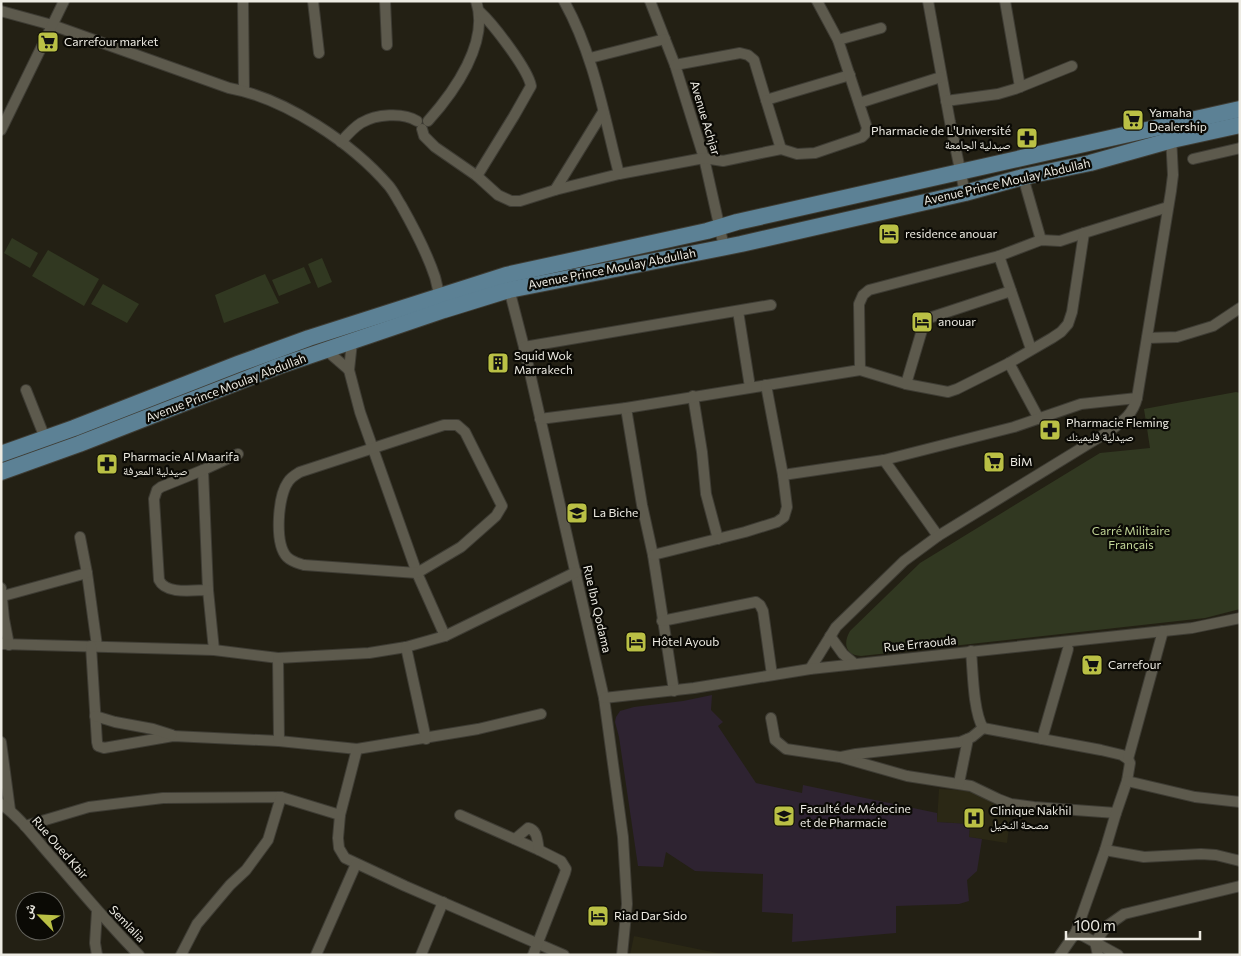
<svg xmlns="http://www.w3.org/2000/svg" width="1241" height="956" font-family="Commissioner,'Noto Naskh Arabic',sans-serif">
<style>
.built{fill:#2b2815}
.education{fill:#2e2331}
.green{fill:#313821}
.lines{fill:none;stroke-linecap:round;stroke-linejoin:round}
.street-casing{stroke:#3e3c34;stroke-width:12}
.primary-casing{stroke:#3e3c34;stroke-width:18}
.street{stroke:#5d5a4d;stroke-width:10}
.primary{stroke:#5c8195;stroke-width:16}
.labels{text-anchor:middle;stroke-width:4.5;stroke-linejoin:round;paint-order:stroke}
.poi-label{font-size:12px;fill:#edebe3;stroke:#0b0a05;text-anchor:start}
.street-label{font-size:12px;fill:#edebe3;stroke:#0b0a05}
.park-label{font-size:12px;fill:#c2d597;stroke:#0b0a05}
</style>
<rect width="100%" height="100%" fill="#232014"/>
<!-- built -->
<g class="built">
<polygon points="939,789 972,791 1002,809 1011,811 1007,843 969,837 970,824 937,822"/>
<polygon points="634,936 727,955 630,955"/>
</g>
<!-- education -->
<polygon class="education" points="712,695 711,710 723,722 718,726 756,783 802,793 803,785 937,813 937,822 970,824 969,837 982,839 977,871 967,880 969,901 959,904 896,906 896,933 792,942 793,914 762,912 763,874 695,871 666,852 663,867 638,866 619,737 615,722 616,717 620,711 634,707 683,701"/>
<!-- green -->
<g class="green">
<polygon points="12,238 38,253 30,268 4,253"/>
<polygon points="48,250 99,279 84,306 32,276"/>
<polygon points="322,258 332,282 318,288 308,264"/>
<polygon points="304,267 311,283 279,296 272,280"/>
<polygon points="265,274 279,303 224,323 215,295"/>
<polygon points="103,284 139,304 127,323 91,304"/>
<path d="M 1236,392 L 1240,393 L 1240,609 L 1205,618 L 861,656 C 845,655 843,643 850,631 L 920,563 L 1100,453 L 1150,448 L 1144,409 Z"/>
</g>
<g class="lines">
<!-- street casing -->
<g class="street-casing">
<g id="street">
<polyline points="243,1 244,91"/>
<polyline points="313,1 319,53"/>
<polyline points="385,1 387,45"/>
<path d="M 564,1 C 594,55 604,116 619,174"/>
<polyline points="650,1 675,65 704,158 724,247"/>
<polyline points="928,1 950,122 965,193"/>
<polyline points="1005,1 1020,87"/>
<path d="M 1,11 L 52,25 L 229,88 C 285,98 352,143 389,186 C 394,192 397,199 401,205 C 414,228 427,253 435,277 C 437,284 438,292 441,299"/>
<polyline points="838,40 881,28"/>
<polyline points="590,58 665,39"/>
<polyline points="675,65 740,53 748,55 754,60 766,100 850,75"/>
<polyline points="766,100 781,149"/>
<polyline points="946,101 998,94 1015,89 1072,66"/>
<polyline points="859,103 941,77"/>
<path d="M 428,121 C 454,92 490,42 476,1"/>
<polyline points="422,129 424,136 435,147 477,176 498,195 511,201 520,201 555,190 619,174 704,158 723,161 781,149 797,154 815,153 862,137 865,134 867,128 838,40 817,1"/>
<polyline points="1,130 64,1"/>
<path d="M 341,142 C 347,135 353,128 361,123 C 376,114 403,112 417,121"/>
<polyline points="1193,159 1240,148"/>
<path d="M 477,176 L 514,116 L 531,86 C 528,69 493,24 480,12"/>
<polyline points="1023,177 1041,240"/>
<polyline points="555,190 603,112"/>
<polyline points="999,256 1041,240 1060,241 1084,233"/>
<polyline points="508,285 524,347 604,698 623,837 627,904 622,955"/>
<polyline points="738,311 750,387"/>
<polyline points="1147,338 1177,337 1213,326 1240,308"/>
<polyline points="352,342 349,370 360,412 417,573 445,636"/>
<polyline points="524,347 771,305"/>
<polyline points="326,350 349,370"/>
<polyline points="1009,363 1039,419"/>
<polyline points="860,370 859,304 863,295 869,290 999,256 1031,349"/>
<polyline points="906,384 922,330 929,318 1011,291"/>
<polyline points="26,390 45,438"/>
<polyline points="693,396 702,452 706,494 718,539"/>
<polyline points="626,408 642,505 653,555 674,691"/>
<polyline points="540,419 626,408 860,370 906,384 948,392 957,389 1009,363 1052,338 1061,332 1068,324 1072,312 1084,233 1168,207"/>
<path d="M 444,425 L 457,425 L 465,432 L 502,506 L 496,516 L 461,547 L 417,573 L 304,565 C 298,563 292,562 287,557 C 274,543 278,496 288,482 C 291,477 295,475 300,472 Z"/>
<polyline points="884,460 938,536"/>
<polyline points="203,470 208,590 214,650"/>
<polyline points="783,475 884,460 1014,427 1081,404 1137,398"/>
<polyline points="80,537 87,573 97,646"/>
<polyline points="653,555 745,532 777,522 784,517 787,507 783,475 766,385"/>
<polyline points="1,588 4,619 9,645"/>
<path d="M 208,590 C 194,590 166,595 159,580 L 154,499 L 157,490 L 161,487 L 203,470 L 238,454"/>
<polyline points="3,596 87,573"/>
<polyline points="662,621 756,602 760,605 763,611 772,675"/>
<polyline points="830,636 843,654 855,664"/>
<polyline points="1,644 214,650 278,658 369,653 406,647 445,636 576,572"/>
<polyline points="91,646 97,742 98,746 104,748 173,736 279,741 357,749 478,729 541,714"/>
<polyline points="406,647 426,739"/>
<path d="M 971,651 C 973,671 973,711 983,728"/>
<polyline points="278,658 279,741"/>
<path d="M 810,669 L 836,627 L 904,561 L 938,536 L 1111,430 C 1123,421 1133,414 1137,398 L 1171,191 L 1173,175 L 1171,136"/>
<polyline points="604,698 694,688 810,669 1192,628 1240,618"/>
<polyline points="95,716 115,722 153,729 172,735"/>
<polyline points="771,718 775,740 786,749 840,757 907,776 971,786 998,799 1011,804 1034,807 1116,813"/>
<polyline points="983,728 1101,750 1122,755 1128,759 1130,763 1127,781 1116,813 1105,850 1076,932 1060,955"/>
<polyline points="1042,739 1068,649"/>
<polyline points="1,742 10,810"/>
<polyline points="357,749 340,815 338,838 339,848 345,858 405,886 564,955"/>
<polyline points="841,757 856,754 960,742 972,737 983,728"/>
<polyline points="1128,759 1163,631"/>
<polyline points="1127,781 1195,797 1240,802"/>
<polyline points="959,783 968,739"/>
<path d="M 1,804 C 20,817 34,837 49,854 C 79,888 107,923 139,955"/>
<polyline points="460,815 539,850 561,861 566,869 565,873 533,955"/>
<polyline points="25,826 89,807 163,798 281,797 340,815"/>
<path d="M 515,839 L 528,828 C 538,830 537,841 539,850"/>
<polyline points="1105,850 1144,857 1201,854 1216,855 1240,861"/>
<polyline points="97,911 95,943 97,955"/>
<polyline points="1076,932 1118,955"/>
<polyline points="181,955 197,924 230,885 246,870 268,840 281,797"/>
<polyline points="316,955 356,864"/>
<polyline points="421,955 443,902"/>
<polyline points="1098,955 1095,942 1107,926 1124,914 1240,886"/>
</g>
</g>
<!-- primary casing -->
<g class="primary-casing">
<g id="primary">
<polyline points="1,454 74,428 238,364 309,338 506,275 707,231 737,222 1240,109"/>
<polyline points="1,472 79,444 279,366 444,310 509,290 741,244 965,193 1023,177 1090,163 1172,140 1240,125"/>
</g>
</g>
<!-- street -->
<use href="#street" class="street"/>
<!-- primary -->
<use href="#primary" class="primary"/>
</g>
<!-- icons -->
<defs>
<g id="supermarket-square" transform="scale(1.125)"><rect x="-9" y="-9" width="18" height="18" rx="4" fill="#bac045" stroke="#0b0a05"/><path d="M-6-5.5h2.5l.6 2H6L4.5 2H-2.5L-4.4-4H-6ZM-1.5 3.2a1.3 1.3 0 1 0 .1 0ZM3 3.2a1.3 1.3 0 1 0 .1 0Z" fill="#111"/></g>
<g id="pharmacy-square" transform="scale(1.125)"><rect x="-9" y="-9" width="18" height="18" rx="4" fill="#bac045" stroke="#0b0a05"/><path d="M-2-6h4v4h4v4h-4v4h-4v-4h-4v-4h4Z" fill="#111"/></g>
<g id="hotel-square" transform="scale(1.125)"><rect x="-9" y="-9" width="18" height="18" rx="4" fill="#bac045" stroke="#0b0a05"/><path d="M-6-4.5h1.5V1H6V5H4.5V3h-9V5H-6ZM-4 0a1.8 1.8 0 1 1 3.6 0ZM.5 0V-2.5h3Q6-2.5 6 0Z" fill="#111"/></g>
<g id="building-square" transform="scale(1.125)"><rect x="-9" y="-9" width="18" height="18" rx="4" fill="#bac045" stroke="#0b0a05"/><path d="M-4-6H4V6H1V3H-1V6H-4ZM-2.5-4.3h1.7v1.8h-1.7ZM.8-4.3h1.7v1.8H.8ZM-2.5-1h1.7V.8h-1.7ZM.8-1h1.7V.8H.8Z" fill="#111"/></g>
<g id="school-square" transform="scale(1.125)"><rect x="-9" y="-9" width="18" height="18" rx="4" fill="#bac045" stroke="#0b0a05"/><path d="M0-5L7-2L0 1L-7-2ZM-4 1L0 2.5L4 1V4Q0 6-4 4Z" fill="#111"/></g>
<g id="university-square" transform="scale(1.125)"><rect x="-9" y="-9" width="18" height="18" rx="4" fill="#bac045" stroke="#0b0a05"/><path d="M0-5L7-2L0 1L-7-2ZM-4 1L0 2.5L4 1V4Q0 6-4 4Z" fill="#111"/></g>
<g id="hospital-square" transform="scale(1.125)"><rect x="-9" y="-9" width="18" height="18" rx="4" fill="#bac045" stroke="#0b0a05"/><path d="M-5-5h3v3.5h4V-5h3V5h-3V1.5h-4V5h-3Z" fill="#111"/></g>
</defs>
<g fill-rule="evenodd">
<use href="#supermarket-square" x="48" y="42"/>
<use href="#supermarket-square" x="1133" y="120"/>
<use href="#pharmacy-square" x="1027" y="138"/>
<use href="#hotel-square" x="889" y="234"/>
<use href="#hotel-square" x="922" y="322"/>
<use href="#building-square" x="498" y="363"/>
<use href="#pharmacy-square" x="1050" y="430"/>
<use href="#supermarket-square" x="994" y="462"/>
<use href="#pharmacy-square" x="107" y="464"/>
<use href="#school-square" x="577" y="513"/>
<use href="#hotel-square" x="636" y="642"/>
<use href="#supermarket-square" x="1092" y="665"/>
<use href="#university-square" x="784" y="816"/>
<use href="#hospital-square" x="974" y="818"/>
<use href="#hotel-square" x="598" y="916"/>
</g>
<g class="labels">
<!-- poi labels -->
<g class="poi-label">
<text x="64" y="46">Carrefour market</text>
<text x="1149" y="117">Yamaha<tspan x="1149" dy="14">Dealership</tspan></text>
<text x="1011" y="135" text-anchor="end">Pharmacie de L'Université<tspan x="1011" dy="14">صيدلية الجامعة</tspan></text>
<text x="905" y="238">residence anouar</text>
<text x="938" y="326">anouar</text>
<text x="514" y="360">Squid Wok<tspan x="514" dy="14">Marrakech</tspan></text>
<text x="1066" y="427">Pharmacie Fleming<tspan x="1066" dy="14">صيدلية فليمينك</tspan></text>
<text x="123" y="461">Pharmacie Al Maarifa<tspan x="123" dy="14">صيدلية المعرفة</tspan></text>
<text x="1010" y="466">BİM</text>
<text x="593" y="517">La Biche</text>
<text x="652" y="646">Hôtel Ayoub</text>
<text x="1108" y="669">Carrefour</text>
<text x="800" y="813">Faculté de Médecine<tspan x="800" dy="14">et de Pharmacie</tspan></text>
<text x="990" y="815">Clinique Nakhil<tspan x="990" dy="14">مصحة النخيل</tspan></text>
<text x="614" y="920">Riad Dar Sido</text>
</g>
<!-- street labels -->
<g class="street-label">
<text transform="translate(705 118) rotate(73)" y="4">Avenue Achjar</text>
<text transform="translate(1007 182) rotate(-13)" y="4">Avenue Prince Moulay Abdullah</text>
<text transform="translate(612 269) rotate(-11)" y="4">Avenue Prince Moulay Abdullah</text>
<text transform="translate(226 388) rotate(-21)" y="4">Avenue Prince Moulay Abdullah</text>
<text transform="translate(597 609) rotate(77)" y="4">Rue Ibn Qodama</text>
<text transform="translate(920 644) rotate(-6)" y="4">Rue Erraouda</text>
<text transform="translate(60 848) rotate(49)" y="4">Rue Oued Kbir</text>
<text transform="translate(127 924) rotate(46)" y="4">Semlalia</text>
</g>
<!-- park labels -->
<g class="park-label">
<text x="1131" y="535">Carré Militaire<tspan x="1131" dy="14">Français</tspan></text>
</g>
</g>
<!-- border -->
<rect width="1241" height="956" fill="none" stroke="#edebe3" stroke-width="5"/>
<!-- north arrow -->
<g transform="translate(40 916) rotate(294)"><circle r="24" fill="#0b0a05" stroke="#65645e"/>
<path d="M0-4L9 19L0 12L-9 19Z" fill="#bac045"/>
<text y="-8" font-size="14" font-weight="bold" text-anchor="middle" fill="#edebe3">ش</text>
</g>
<!-- scale -->
<path d="M1066 931v8h134v-8" fill="none" stroke="#edebe3" stroke-width="2.5"/>
<text x="1074" y="931" font-size="15" fill="#edebe3" stroke="#0b0a05" stroke-width="4" paint-order="stroke">100 m</text>
</svg>
